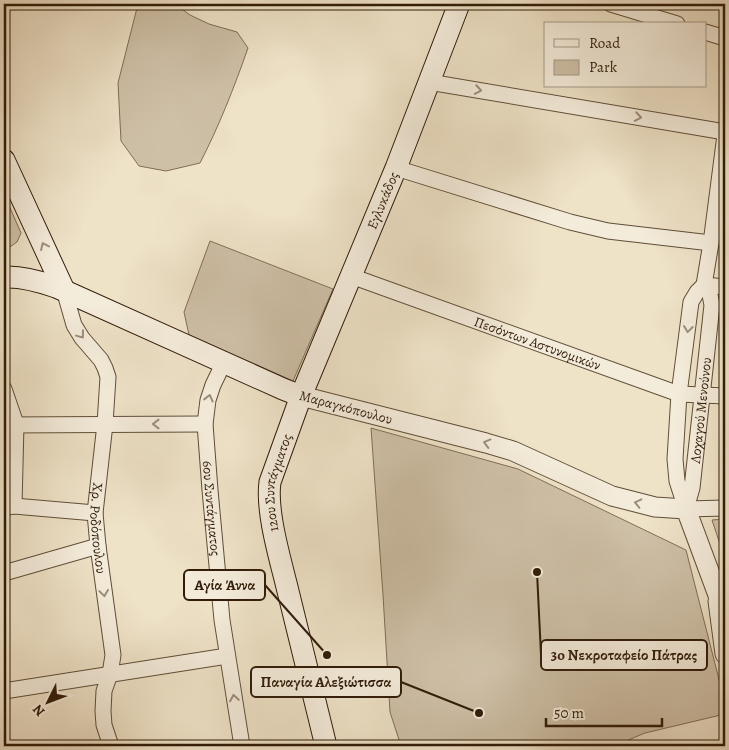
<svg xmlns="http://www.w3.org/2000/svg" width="729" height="750" font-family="Alegreya,serif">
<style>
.green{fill:#cec0a7;stroke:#806e58}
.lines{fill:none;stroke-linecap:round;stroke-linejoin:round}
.minor-casing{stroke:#604e38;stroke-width:17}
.tertiary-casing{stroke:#604e38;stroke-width:21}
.secondary-casing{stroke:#311c09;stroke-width:23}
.minor{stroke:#f4ecdb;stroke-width:15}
.tertiary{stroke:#f4ecdb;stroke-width:19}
.secondary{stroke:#f4ecdb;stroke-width:21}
.oneway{stroke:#9c8e7c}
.labels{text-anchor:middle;stroke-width:4;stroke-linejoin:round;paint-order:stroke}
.street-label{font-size:14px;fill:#311c09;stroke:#f4ecdb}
.leader{fill:none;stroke:#311c09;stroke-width:2}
.callout-dot{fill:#311c09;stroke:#f4ecdb;stroke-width:2}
.callout{fill:#f4ecdb;stroke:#311c09;stroke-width:2}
.callout-label{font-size:15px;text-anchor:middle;font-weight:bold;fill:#311c09}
</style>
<rect width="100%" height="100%" fill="#eee2c7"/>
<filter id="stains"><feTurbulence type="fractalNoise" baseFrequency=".004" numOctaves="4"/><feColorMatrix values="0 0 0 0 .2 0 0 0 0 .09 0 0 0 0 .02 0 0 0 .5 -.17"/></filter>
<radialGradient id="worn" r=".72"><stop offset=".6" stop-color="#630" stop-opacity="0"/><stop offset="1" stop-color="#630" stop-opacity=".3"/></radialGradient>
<!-- green -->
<g class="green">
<path d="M 138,4 L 175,4 L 190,15 L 209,24 L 237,32 L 248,48 C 234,88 219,126 200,163 L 166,171 L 139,166 L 121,141 L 118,83 Z"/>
<polygon points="4,194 21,233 17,242 4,251"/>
<polygon points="210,241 333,289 293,381 189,335 184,312"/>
<polygon points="371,428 518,469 686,550 725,703 725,714 645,733 614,746 401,746 390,712 383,595"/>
<polygon points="725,519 725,559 712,520"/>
</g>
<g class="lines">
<!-- minor casing -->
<g class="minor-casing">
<g id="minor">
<polyline points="611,4 677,24"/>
<polyline points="705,32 725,38"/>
<polyline points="429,82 725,132"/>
<polyline points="396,168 570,222 608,231 711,243"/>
<path id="s1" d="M 351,276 L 679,394 L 725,396"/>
<polyline points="704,285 725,287"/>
<path id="s2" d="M 64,290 L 74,325 L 82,338 L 101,360 L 105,368 L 108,377 L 105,424 L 95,513 L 98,546 L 113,655 L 110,674 L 104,691 L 103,711 L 104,725 L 111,746"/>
<path id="s3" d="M 224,362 L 213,385 L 208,400 L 205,424 L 210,490 L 222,620 L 242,746"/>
<polyline points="4,389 16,424 14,506"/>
<polyline points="4,425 205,424"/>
<polyline points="4,508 14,506 95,513"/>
<path id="s4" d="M 686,509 L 692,488 L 712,305 L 710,295 L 704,285 L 711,243 L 725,135"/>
<polyline points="686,509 677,481 675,459 679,394 691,302 697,292 704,285"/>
<polyline points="686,509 725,508"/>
<polyline points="4,573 98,546"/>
<polyline points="4,691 227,656"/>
</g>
</g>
<!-- tertiary casing -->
<g class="tertiary-casing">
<g id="tertiary">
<polyline points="301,396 486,443 513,451 612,496 655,507 686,509 725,614"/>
<polyline points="718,601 725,654"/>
</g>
</g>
<!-- secondary casing -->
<g class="secondary-casing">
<g id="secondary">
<polyline points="4,160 64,290"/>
<path d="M 4,277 C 22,276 39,281 56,287 L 283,389 L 301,396"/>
<path id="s5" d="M 326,746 C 313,692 299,638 286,583 C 279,555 266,510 270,482 L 301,396 L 396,168 L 459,4"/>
</g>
</g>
<!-- minor -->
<use href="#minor" class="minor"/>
<!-- tertiary -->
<use href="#tertiary" class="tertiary"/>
<!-- secondary -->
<use href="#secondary" class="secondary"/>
</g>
<!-- one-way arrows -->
<defs><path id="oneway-chevron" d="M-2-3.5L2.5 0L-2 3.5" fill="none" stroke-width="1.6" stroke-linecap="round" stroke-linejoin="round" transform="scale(1.25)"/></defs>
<g class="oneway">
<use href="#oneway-chevron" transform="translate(478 90) rotate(10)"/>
<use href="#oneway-chevron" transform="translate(638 117) rotate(10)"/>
<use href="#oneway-chevron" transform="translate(44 246) rotate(-115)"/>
<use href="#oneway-chevron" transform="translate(688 329) rotate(97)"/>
<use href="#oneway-chevron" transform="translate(81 335) rotate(53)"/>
<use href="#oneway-chevron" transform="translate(209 398) rotate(-76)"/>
<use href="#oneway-chevron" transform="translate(156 424) rotate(180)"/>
<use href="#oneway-chevron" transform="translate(487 443) rotate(-165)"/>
<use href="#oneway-chevron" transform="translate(638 503) rotate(-167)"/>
<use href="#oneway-chevron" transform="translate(104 593) rotate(82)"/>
<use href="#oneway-chevron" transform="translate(234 698) rotate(-99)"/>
</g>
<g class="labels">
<!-- street labels -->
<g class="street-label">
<text dy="5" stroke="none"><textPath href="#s5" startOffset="574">Εγλυκάδος</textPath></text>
<text dy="5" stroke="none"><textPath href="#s1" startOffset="198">Πεσόντων Αστυνομικών</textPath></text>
<text transform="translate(346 407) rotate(15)" y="5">Μαραγκόπουλου</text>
<text dy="5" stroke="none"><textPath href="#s4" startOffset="100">Λοχαγού Μενούνου</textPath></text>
<text dy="5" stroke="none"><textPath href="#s5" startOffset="271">12ου Συντάγματος</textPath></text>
<text dy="5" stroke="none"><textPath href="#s3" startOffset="150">6ου Συντάγματος</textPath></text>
<text dy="5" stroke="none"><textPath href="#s2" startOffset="251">Χρ. Ροδόπουλου</textPath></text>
</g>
</g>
<!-- callouts -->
<path class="leader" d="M327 655L265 585M537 572L541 655M479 713L401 682"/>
<g class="callout-dot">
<circle cx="327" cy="655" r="5"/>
<circle cx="537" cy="572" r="5"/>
<circle cx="479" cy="713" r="5"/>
</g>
<g class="callout">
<rect x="184" y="570" width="81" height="30" rx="5"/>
<rect x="541" y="640" width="166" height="30" rx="5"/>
<rect x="251" y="667" width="150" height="30" rx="5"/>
</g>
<g class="callout-label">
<text x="225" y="590">Αγία Άννα</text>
<text x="624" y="660">3o Νεκροταφείο Πάτρας</text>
<text x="326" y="687">Παναγία Αλεξιώτισσα</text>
</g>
<!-- margin -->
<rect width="729" height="750" fill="none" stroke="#eee2c7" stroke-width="20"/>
<rect x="5" y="5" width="719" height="740" fill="none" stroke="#311c09" stroke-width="2.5"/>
<rect x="10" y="10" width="709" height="730" fill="none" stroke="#311c09"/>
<!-- legend -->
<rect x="544" y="22" width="162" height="65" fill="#f4ecdb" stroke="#a69987"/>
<rect x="554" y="39" width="25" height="8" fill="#f4ecdb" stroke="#a69987"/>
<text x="589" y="48" font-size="15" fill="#311c09">Road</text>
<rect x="554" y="60" width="25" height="15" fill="#cec0a7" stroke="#a69987"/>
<text x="589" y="72" font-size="15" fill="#311c09">Park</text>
<!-- north arrow -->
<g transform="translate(48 702) rotate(228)" stroke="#f4ecdb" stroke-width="4" paint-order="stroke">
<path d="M0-4L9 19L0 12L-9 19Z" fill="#311c09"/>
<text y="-8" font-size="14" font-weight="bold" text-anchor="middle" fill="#311c09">N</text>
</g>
<!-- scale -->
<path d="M546 718v8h116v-8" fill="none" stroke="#311c09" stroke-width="2.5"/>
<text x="554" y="718" font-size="15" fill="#311c09" stroke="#f4ecdb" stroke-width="4" paint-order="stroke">50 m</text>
<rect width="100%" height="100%" filter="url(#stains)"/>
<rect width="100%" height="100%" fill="url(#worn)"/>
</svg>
